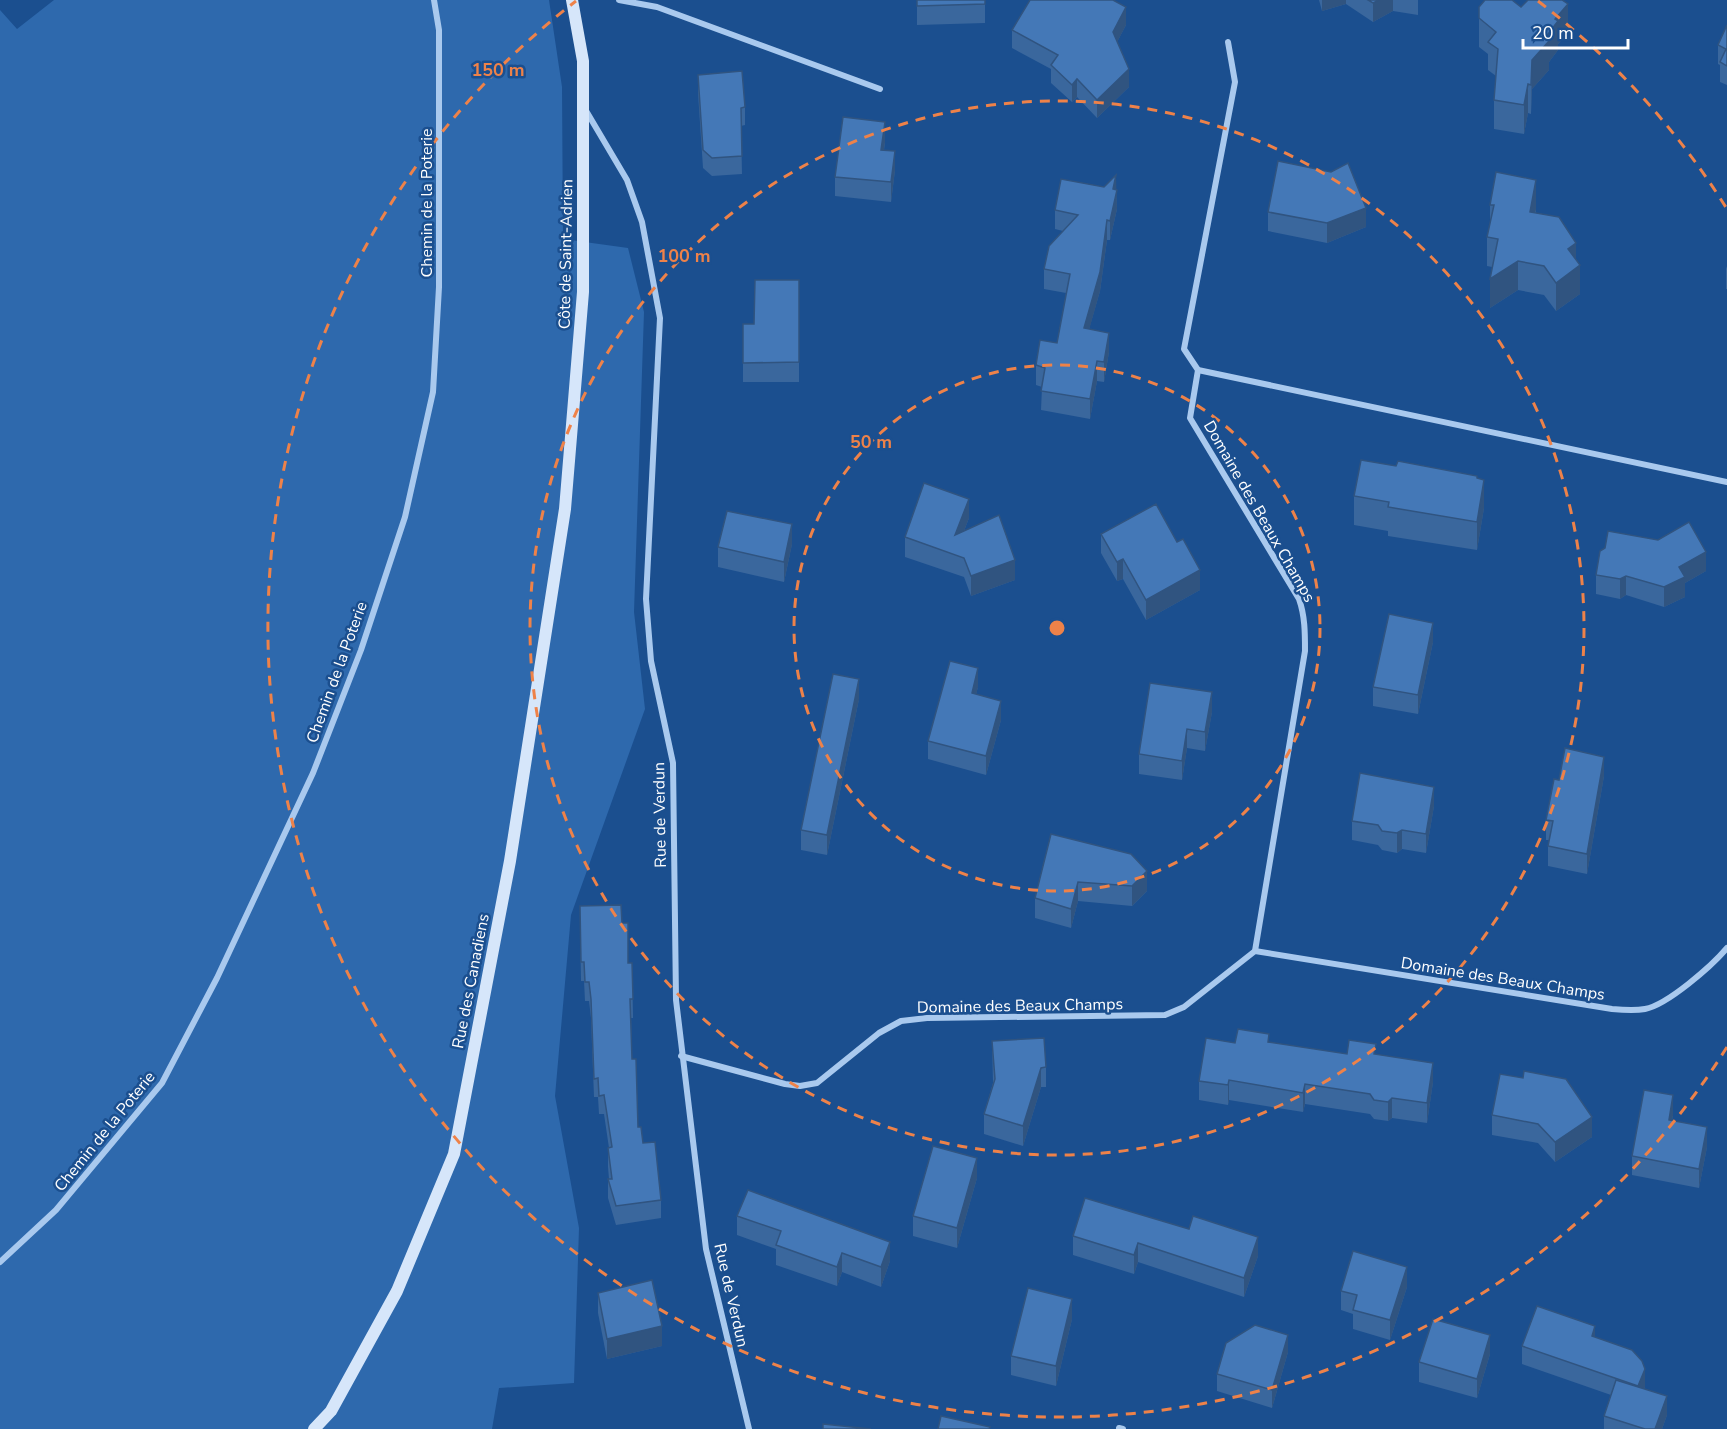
<svg xmlns="http://www.w3.org/2000/svg" width="1727" height="1429" font-family="'Nunito Sans',sans-serif">
<style>
.green{fill:#2e69ad}
.lines{fill:none;stroke-linecap:round;stroke-linejoin:round}
.minor{stroke:#a9c9ee;stroke-width:6}
.secondary{stroke:#d6e6fa;stroke-width:12}
.wall{fill:#3a679d}
.shaded-wall{fill:#305480}
.building{fill:#4478b7;stroke:#305480;stroke-width:1.5}
.ring{fill:none;stroke:#ee8249;stroke-width:3;stroke-dasharray:10 8}
.labels{text-anchor:middle;stroke-width:5;stroke-linejoin:round;paint-order:stroke}
.street-label{font-size:16px;fill:#fff;stroke:#1b4f8f}
.centre{fill:#ee8249;stroke:#1b4f8f;stroke-width:3}
.ring-label{font-size:18px;text-anchor:middle;font-weight:bold;fill:#ee8249;stroke:#1b4f8f;stroke-width:5;stroke-linejoin:round;paint-order:stroke}
</style>
<rect width="100%" height="100%" fill="#1b4f8f"/>
<!-- green -->
<polygon class="green" points="54,0 549,0 562,87 563,239 628,248 644,312 634,612 645,709 571,915 555,1096 579,1228 574,1383 499,1388 492,1429 0,1429 0,10 17,29"/>
<g class="lines">
<!-- minor -->
<g class="minor">
<polyline points="619,0 657,7 880,89"/>
<polyline points="585,109 627,180 642,222 660,318 646,599 651,661 673,763 676,1000 706,1249 749,1429"/>
<polyline points="1198,370 1727,482"/>
<path d="M 1255,951 L 1612,1009 C 1623,1010 1634,1011 1645,1009 C 1667,1005 1712,966 1727,948"/>
<path d="M 681,1056 L 785,1084 L 800,1086 L 817,1083 L 879,1033 L 901,1021 L 927,1018 L 1165,1015 L 1184,1007 L 1255,951 L 1305,651 C 1305,633 1305,616 1299,599 L 1190,418 L 1198,370 L 1184,349 L 1235,82 L 1228,42"/>
<polyline points="0,1262 56,1210 162,1083 217,978 313,773 361,650 405,517 433,392 439,287 439,30 434,0"/>
<polyline points="1119,1428 1123,1429"/>
</g>
<!-- secondary -->
<polyline class="secondary" points="314,1429 331,1411 397,1291 454,1154 510,861 565,509 583,292 583,61 572,0"/>
</g>
<!-- wall -->
<g class="wall">
<polygon points="917,0 985,0 985,23 917,25"/>
<polygon points="1319,0 1418,0 1418,15 1393,11 1373,22 1346,4 1322,11"/>
<polygon points="1479,7 1521,7 1568,33 1558,44 1558,50 1549,62 1549,70 1532,89 1531,114 1528,113 1524,134 1494,129 1494,100 1496,76 1488,70 1488,54 1479,47"/>
<polygon points="1126,25 1117,42 1129,87 1097,118 1077,97 1072,102 1051,83 1051,69 1012,48 1012,30"/>
<polygon points="1727,25 1727,85 1720,82 1720,65 1718,64 1718,45"/>
<polygon points="698,75 745,107 745,125 741,126 742,174 712,176 703,168 698,93"/>
<polygon points="885,142 884,150 895,170 891,202 835,196 835,177"/>
<polygon points="1116,189 1117,209 1110,240 1107,240 1100,291 1089,329 1109,352 1104,382 1097,381 1090,419 1041,410 1042,387 1036,385 1036,365 1057,343 1066,293 1044,289 1044,269 1063,231 1055,229 1055,210"/>
<polygon points="1490,205 1536,209 1536,213 1576,260 1580,294 1556,311 1544,295 1518,290 1490,308 1492,267 1487,266 1487,237 1490,226"/>
<polygon points="1268,212 1366,227 1327,243 1268,231"/>
<polygon points="1727,266 1727,289 1726,289 1726,269"/>
<polygon points="799,280 799,382 743,382 743,324 754,324"/>
<polygon points="1396,466 1477,478 1484,508 1477,550 1388,536 1388,531 1354,525 1354,496"/>
<polygon points="969,518 964,531 1015,580 971,596 964,577 905,557 905,537"/>
<polygon points="1101,534 1200,590 1146,620 1123,579 1117,581 1101,553"/>
<polygon points="792,544 784,582 718,567 718,547"/>
<polygon points="1706,571 1685,583 1685,597 1664,607 1626,595 1620,599 1596,594 1596,575"/>
<polygon points="1433,642 1418,714 1373,706 1373,687"/>
<polygon points="978,687 976,694 1001,720 986,775 928,759 928,741"/>
<polygon points="859,699 827,855 801,850 801,830"/>
<polygon points="1212,712 1205,751 1187,748 1182,780 1139,774 1139,754"/>
<polygon points="1604,776 1587,874 1548,866 1548,846 1550,840 1546,840 1546,820 1559,780"/>
<polygon points="1434,806 1426,853 1402,849 1397,853 1382,850 1378,845 1352,840 1352,821"/>
<polygon points="1051,834 1147,891 1132,906 1078,901 1071,928 1035,918 1035,898"/>
<polygon points="622,923 628,963 632,963 633,1018 631,1018 632,1059 638,1127 661,1200 661,1218 616,1225 608,1198 608,1179 609,1179 608,1167 608,1148 609,1148 604,1114 599,1114 598,1097 594,1097 591,1018 589,1001 585,1001 584,981 581,981 580,925"/>
<polygon points="992,1041 1046,1067 1046,1087 1041,1087 1023,1146 984,1134 984,1114 993,1083"/>
<polygon points="1269,1042 1347,1054 1376,1054 1433,1082 1427,1123 1392,1118 1388,1121 1374,1119 1370,1114 1305,1104 1303,1112 1229,1100 1228,1105 1199,1100 1199,1081 1235,1043"/>
<polygon points="1492,1115 1592,1117 1592,1137 1555,1162 1538,1143 1492,1135"/>
<polygon points="1673,1115 1672,1121 1707,1147 1699,1188 1632,1175 1632,1156"/>
<polygon points="977,1178 957,1248 913,1236 913,1216"/>
<polygon points="737,1216 890,1261 881,1287 842,1272 837,1286 776,1265 776,1249 737,1235"/>
<polygon points="1073,1236 1258,1256 1244,1297 1138,1262 1134,1274 1073,1255"/>
<polygon points="1407,1287 1390,1340 1353,1329 1353,1314 1341,1310 1341,1291"/>
<polygon points="598,1293 662,1346 607,1359 598,1313"/>
<polygon points="1072,1319 1056,1386 1011,1375 1011,1356"/>
<polygon points="1595,1338 1645,1387 1644,1389 1667,1415 1662,1429 1604,1429 1604,1416 1611,1395 1522,1364 1522,1346"/>
<polygon points="1288,1352 1272,1408 1217,1391 1217,1374"/>
<polygon points="1490,1354 1477,1398 1419,1382 1419,1362"/>
</g>
<!-- shaded-wall -->
<g class="shaded-wall">
<polygon points="1322,0 1346,0 1346,4 1322,11"/>
<polygon points="1379,0 1393,0 1393,11 1373,22 1373,3"/>
<polygon points="1568,4 1568,33 1558,44 1558,50 1549,62 1549,70 1532,89 1531,114 1532,60 1555,19"/>
<polygon points="1126,7 1126,25 1113,50 1113,32"/>
<polygon points="1129,69 1129,87 1097,118 1097,100"/>
<polygon points="1077,79 1077,97 1072,102 1072,85"/>
<polygon points="1528,84 1528,113 1524,134 1524,105"/>
<polygon points="885,122 885,142 881,169 881,150"/>
<polygon points="895,151 895,170 891,202 891,182"/>
<polygon points="1116,175 1117,209 1110,240 1110,221 1113,189"/>
<polygon points="1536,180 1536,209 1530,241 1530,212"/>
<polygon points="1366,208 1366,227 1327,243 1327,223"/>
<polygon points="1107,220 1107,240 1100,291 1084,348 1084,328"/>
<polygon points="1576,243 1576,268 1580,265 1580,294 1556,311 1556,283 1568,249"/>
<polygon points="1518,261 1518,290 1490,308 1490,279"/>
<polygon points="1109,333 1109,352 1104,382 1104,362"/>
<polygon points="1097,361 1097,381 1090,419 1090,399"/>
<polygon points="1484,480 1484,508 1477,550 1477,522"/>
<polygon points="969,499 969,518 955,554 955,535"/>
<polygon points="792,524 792,544 784,582 784,562"/>
<polygon points="1706,552 1706,571 1685,583 1685,597 1664,607 1664,587 1679,567"/>
<polygon points="1123,559 1123,579 1117,581 1117,562"/>
<polygon points="1015,560 1015,580 971,596 971,576"/>
<polygon points="1200,570 1200,590 1146,620 1146,600"/>
<polygon points="1626,576 1626,595 1620,599 1620,579"/>
<polygon points="1433,623 1433,642 1418,714 1418,695"/>
<polygon points="978,668 978,687 972,712 972,693"/>
<polygon points="859,679 859,699 827,855 827,835"/>
<polygon points="1212,692 1212,712 1205,751 1205,732"/>
<polygon points="1001,701 1001,720 986,775 986,756"/>
<polygon points="1187,729 1187,748 1182,780 1182,761"/>
<polygon points="1604,757 1604,776 1587,874 1587,854"/>
<polygon points="1434,787 1434,806 1426,853 1426,834"/>
<polygon points="1402,830 1402,849 1397,853 1397,833"/>
<polygon points="1147,871 1147,891 1132,906 1132,886"/>
<polygon points="1078,882 1078,901 1071,928 1071,909"/>
<polygon points="1433,1063 1433,1082 1427,1123 1427,1103"/>
<polygon points="1041,1068 1041,1087 1023,1146 1023,1126"/>
<polygon points="1229,1080 1229,1100 1228,1105 1228,1085"/>
<polygon points="1305,1084 1305,1104 1303,1112 1303,1093"/>
<polygon points="1673,1095 1673,1115 1669,1140 1669,1120"/>
<polygon points="1392,1098 1392,1118 1388,1121 1388,1102"/>
<polygon points="1592,1117 1592,1137 1555,1162 1555,1142"/>
<polygon points="1707,1127 1707,1147 1699,1188 1699,1169"/>
<polygon points="977,1158 977,1178 957,1248 957,1228"/>
<polygon points="1258,1237 1258,1256 1244,1297 1244,1278"/>
<polygon points="890,1242 890,1261 881,1287 881,1267"/>
<polygon points="1138,1243 1138,1262 1134,1274 1134,1255"/>
<polygon points="842,1253 842,1272 837,1286 837,1267"/>
<polygon points="1407,1267 1407,1287 1390,1340 1390,1320"/>
<polygon points="1072,1299 1072,1319 1056,1386 1056,1366"/>
<polygon points="662,1326 662,1346 607,1359 607,1339"/>
<polygon points="1595,1326 1595,1344 1592,1336"/>
<polygon points="1288,1335 1288,1352 1272,1408 1272,1390"/>
<polygon points="1490,1335 1490,1354 1477,1398 1477,1379"/>
<polygon points="1645,1369 1645,1387 1638,1404 1638,1386"/>
<polygon points="1667,1396 1667,1415 1662,1429 1655,1429"/>
</g>
<!-- building -->
<g class="building">
<polygon points="917,0 985,0 985,4 917,6"/>
<polygon points="1030,0 1113,0 1126,7 1113,32 1129,69 1097,100 1077,79 1072,85 1051,65 1058,55 1012,30"/>
<polygon points="1368,0 1379,0 1373,3"/>
<polygon points="1485,0 1512,0 1521,7 1528,0 1562,0 1568,4 1555,19 1558,21 1545,38 1549,41 1532,60 1531,85 1528,84 1524,105 1494,100 1498,49 1488,42 1496,32 1479,18 1479,7"/>
<polygon points="1727,25 1727,66 1720,62 1726,49 1718,45"/>
<polygon points="742,71 745,107 741,108 742,156 712,158 703,150 698,75"/>
<polygon points="843,117 885,122 881,150 895,151 891,182 835,177"/>
<polygon points="1278,161 1331,172 1348,163 1366,208 1327,223 1268,212"/>
<polygon points="1496,172 1536,180 1530,212 1559,217 1576,243 1568,249 1580,265 1556,283 1544,266 1518,261 1490,279 1498,239 1487,237 1494,205 1490,205"/>
<polygon points="1116,175 1113,189 1117,190 1110,221 1107,220 1100,272 1084,328 1109,333 1104,362 1097,361 1090,399 1041,391 1045,368 1036,365 1040,340 1057,343 1070,274 1044,269 1049,246 1078,215 1055,210 1061,179 1104,187"/>
<polygon points="755,280 799,280 799,362 743,363 743,324 754,324"/>
<polygon points="1361,460 1396,466 1398,461 1477,476 1477,478 1484,480 1477,522 1388,507 1389,502 1354,496"/>
<polygon points="924,483 969,499 955,535 999,515 1015,560 971,576 964,558 905,537"/>
<polygon points="1156,504 1177,542 1183,539 1200,570 1146,600 1123,559 1117,562 1101,534"/>
<polygon points="727,511 792,524 784,562 718,547"/>
<polygon points="1689,522 1706,552 1679,567 1685,577 1664,587 1626,576 1620,579 1596,575 1600,551 1605,548 1608,531 1658,540"/>
<polygon points="1389,614 1433,623 1418,695 1373,687"/>
<polygon points="950,661 978,668 972,693 1001,701 986,756 928,741"/>
<polygon points="833,674 859,679 827,835 801,830"/>
<polygon points="1150,683 1212,692 1205,732 1187,729 1182,761 1139,754"/>
<polygon points="1565,748 1604,757 1587,854 1548,846 1553,821 1546,820 1554,779 1559,780"/>
<polygon points="1360,773 1434,787 1426,834 1402,830 1397,833 1382,831 1378,825 1352,821"/>
<polygon points="1051,834 1131,854 1147,871 1132,886 1078,882 1071,909 1035,898"/>
<polygon points="621,905 622,923 628,923 628,963 632,963 633,999 630,999 632,1059 636,1059 638,1127 641,1127 643,1143 655,1142 661,1200 616,1206 608,1179 612,1179 608,1148 612,1147 604,1095 599,1096 598,1078 594,1079 591,999 589,982 585,982 584,962 581,962 580,906"/>
<polygon points="1238,1029 1269,1034 1268,1042 1347,1054 1349,1040 1376,1044 1374,1054 1433,1063 1427,1103 1392,1098 1388,1102 1374,1100 1370,1094 1305,1084 1303,1093 1229,1080 1228,1085 1199,1081 1206,1038 1235,1043"/>
<polygon points="1044,1038 1046,1067 1041,1068 1023,1126 984,1114 995,1079 992,1041"/>
<polygon points="1524,1071 1566,1079 1592,1117 1555,1142 1538,1124 1492,1115 1500,1074 1523,1078"/>
<polygon points="1644,1090 1673,1095 1669,1120 1707,1127 1699,1169 1632,1156"/>
<polygon points="933,1146 977,1158 957,1228 913,1216"/>
<polygon points="748,1190 890,1242 881,1267 842,1253 837,1267 776,1245 781,1231 737,1216"/>
<polygon points="1085,1198 1189,1229 1193,1216 1258,1237 1244,1278 1138,1243 1134,1255 1073,1236"/>
<polygon points="1353,1251 1407,1267 1390,1320 1353,1310 1357,1295 1341,1291"/>
<polygon points="652,1280 662,1326 607,1339 598,1293"/>
<polygon points="1028,1288 1072,1299 1056,1366 1011,1356"/>
<polygon points="1537,1306 1595,1326 1592,1336 1632,1350 1642,1361 1645,1369 1638,1386 1522,1346"/>
<polygon points="1433,1319 1490,1335 1477,1379 1419,1362"/>
<polygon points="1255,1325 1288,1335 1272,1390 1217,1374 1226,1343"/>
<polygon points="1616,1380 1667,1396 1655,1429 1645,1429 1604,1416"/>
<polygon points="941,1416 990,1427 989,1429 938,1429"/>
<polygon points="823,1424 871,1429 823,1429"/>
</g>
<!-- distance rings -->
<g class="ring">
<circle cx="1057" cy="628" r="263"/>
<circle cx="1057" cy="628" r="527"/>
<path d="M1727 1047A790 790 0 1 1 576 1M1538 1A790 790 0 0 1 1727 209"/>
</g>
<g class="labels">
<!-- street labels -->
<g class="street-label">
<text transform="translate(426 203) rotate(-90)" y="6">Chemin de la Poterie</text>
<text transform="translate(565 254) rotate(-89)" y="6">Côte de Saint-Adrien</text>
<text transform="translate(1260 511) rotate(60)" y="6">Domaine des Beaux Champs</text>
<text transform="translate(336 672) rotate(-70)" y="6">Chemin de la Poterie</text>
<text transform="translate(659 815) rotate(-91)" y="6">Rue de Verdun</text>
<text transform="translate(1503 978) rotate(9)" y="6">Domaine des Beaux Champs</text>
<text transform="translate(470 981) rotate(-79)" y="6">Rue des Canadiens</text>
<text transform="translate(1020 1005) rotate(-1)" y="6">Domaine des Beaux Champs</text>
<text transform="translate(104 1131) rotate(-51)" y="6">Chemin de la Poterie</text>
<text transform="translate(732 1295) rotate(77)" y="6">Rue de Verdun</text>
</g>
</g>
<circle cx="1057" cy="628" r="9" class="centre"/>
<g class="ring-label">
<text x="498" y="76">150 m</text>
<text x="684" y="262">100 m</text>
<text x="871" y="448">50 m</text>
</g>
<!-- scale -->
<path d="M1523 39v9h105v-9" fill="none" stroke="#ffffff" stroke-width="3"/>
<text x="1532" y="39" font-size="18" fill="#ffffff" stroke="#1b4f8f" stroke-width="4.5" paint-order="stroke">20 m</text>
</svg>
